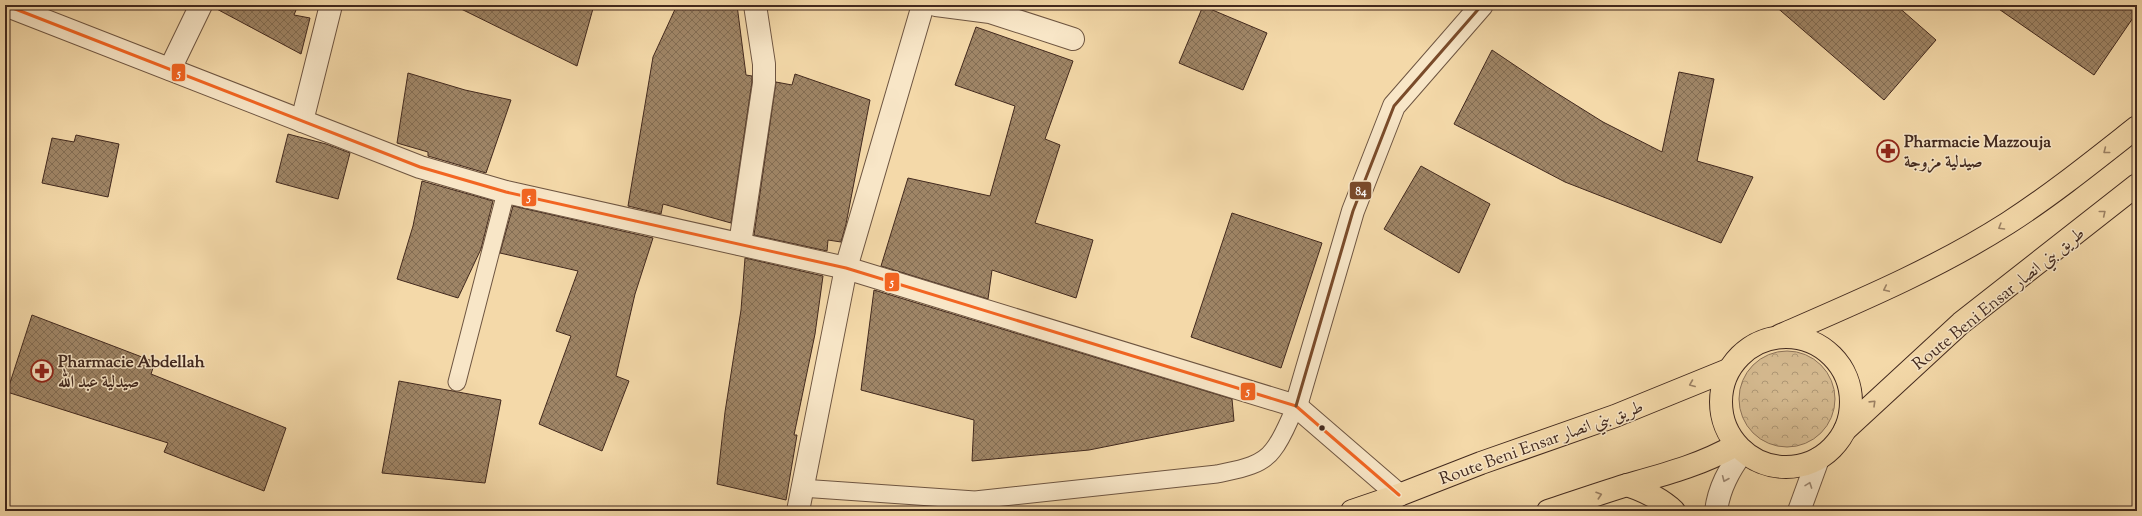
<svg xmlns="http://www.w3.org/2000/svg" width="2142" height="516" font-family="'Sorts Mill Goudy',Amiri,serif">
<style>
.park{fill:url(#park-crowns);stroke:#8c7258}
.building{fill:url(#building-cross-hatch);stroke:#42291e}
.lines{fill:none;stroke-linecap:round;stroke-linejoin:round}
.service-casing{stroke:#6e5541;stroke-width:19}
.minor-casing{stroke:#6e5541;stroke-width:24}
.tertiary-casing{stroke:#6e5541;stroke-width:24}
.trunk-casing{stroke:#42291e;stroke-width:24}
.service{stroke:#f8e6c7;stroke-width:17}
.minor{stroke:#f8e6c7;stroke-width:22}
.tertiary{stroke:#f8e6c7;stroke-width:22}
.trunk{stroke:#f4d9a9;stroke-width:22}
.bus-1-casing{stroke:#f8e6c7;stroke-width:6}
.bus-2-casing{stroke:#f8e6c7;stroke-width:6}
.bus-1{stroke:#f26522;stroke-width:3}
.bus-2{stroke:#7a4b2a;stroke-width:3}
.oneway{stroke:#9b8164}
.oneway2{stroke:#9d8872}
.bus-dot{fill:#42291e;stroke:#f8e6c7;stroke-width:1.5}
.labels{text-anchor:middle;stroke-width:3;stroke-linejoin:round;paint-order:stroke}
.poi-label{font-size:17px;font-weight:bold;fill:#42291e;stroke:#f8e6c7;text-anchor:start}
.street-label{font-size:17px;fill:#42291e;stroke:#f8e6c7}
.line-badge{stroke:#f8e6c7;stroke-width:1.5}
.badge-label{font-size:11px;text-anchor:middle;font-weight:bold;fill:#fff}
</style>
<defs>
<pattern id="park-crowns" width="20" height="18" patternUnits="userSpaceOnUse"><rect width="20" height="18" fill="#d6bb91"/><path d="M2 6a3 3 0 1 1 6 0M12 15a3 3 0 1 1 6 0" fill="none" stroke="#af9876"/></pattern>
<pattern id="building-cross-hatch" width="8" height="8" patternUnits="userSpaceOnUse"><rect width="8" height="8" fill="#9f8566"/><path d="M0 0l8 8M0 8l8-8" fill="none" stroke="#836d53"/></pattern>
</defs>
<rect width="100%" height="100%" fill="#f4d9a9"/>
<filter id="stains"><feTurbulence type="fractalNoise" baseFrequency=".005" numOctaves="4"/><feColorMatrix values="0 0 0 0 .2 0 0 0 0 .09 0 0 0 0 .02 0 0 0 .5 -.17"/></filter>
<radialGradient id="worn" r=".72"><stop offset=".6" stop-color="#630" stop-opacity="0"/><stop offset="1" stop-color="#630" stop-opacity=".3"/></radialGradient>
<!-- park -->
<circle class="park" cx="1787" cy="399" r="48"/>
<!-- building -->
<g class="building">
<polygon points="213,5 298,5 294,15 310,18 301,54 213,7"/>
<polygon points="453,5 594,5 577,66"/>
<polygon points="677,5 737,5 746,75 752,76 752,82 731,223 663,204 661,214 628,206 653,57"/>
<polygon points="1774,5 1896,5 1936,40 1884,100"/>
<polygon points="1993,5 2137,5 2137,12 2094,75"/>
<polygon points="1203,6 1267,33 1243,90 1179,63"/>
<polygon points="976,27 1073,61 1045,139 1060,145 1035,223 1093,240 1076,298 992,270 988,299 881,266 908,178 990,196 1015,106 955,85"/>
<polygon points="1492,50 1547,87 1603,122 1662,152 1679,72 1714,79 1697,161 1753,177 1721,243 1565,182 1454,124"/>
<polygon points="408,73 465,90 511,100 486,173 428,156 428,152 397,143"/>
<polygon points="795,74 870,100 846,224 841,242 828,240 827,251 754,235 776,82 792,85"/>
<polygon points="288,134 326,144 350,153 338,199 276,182"/>
<polygon points="76,135 119,144 108,197 42,183 52,138 74,142"/>
<polygon points="1421,166 1490,204 1459,273 1384,229"/>
<polygon points="422,181 493,201 481,249 458,298 397,279 413,226"/>
<polygon points="513,206 653,238 635,294 616,376 629,381 602,451 539,424 571,336 556,331 578,271 500,253"/>
<polygon points="1232,213 1322,243 1281,368 1191,337"/>
<polygon points="745,258 823,276 815,334 794,435 797,435 786,500 717,484 725,412 741,310"/>
<polygon points="874,290 1232,399 1234,421 1089,450 972,461 974,420 861,390"/>
<polygon points="32,315 155,362 151,374 286,428 264,491 164,452 168,443 7,392"/>
<polygon points="399,381 501,400 485,483 382,473"/>
</g>
<g class="lines">
<!-- service casing -->
<g class="service-casing">
<g id="service">
<polyline points="457,382 506,192"/>
<path d="M 801,488 L 975,500 L 1217,474 C 1235,470 1261,467 1273,450 C 1283,438 1289,420 1296,406"/>
</g>
</g>
<!-- minor casing -->
<g class="minor-casing">
<g id="minor">
<polyline points="5,5 420,167 506,192 846,268 1296,406 1399,495"/>
<polyline points="936,5 990,12 1073,39"/>
<polyline points="170,69 201,5"/>
<polyline points="302,121 331,5"/>
<polyline points="740,244 764,83 764,64 755,5"/>
<polyline points="1296,406 1353,211 1394,106 1482,5"/>
<polyline points="798,511 846,268 923,5"/>
</g>
</g>
<!-- tertiary casing -->
<g class="tertiary-casing">
<g id="tertiary">
<path d="M 1716,511 C 1719,488 1729,470 1743,451"/>
<polyline points="1799,511 1818,459"/>
</g>
</g>
<!-- trunk casing -->
<g class="trunk-casing">
<g id="trunk">
<path d="M 1779,336 C 1857,302 1936,269 2008,223 C 2053,194 2095,160 2137,127"/>
<circle cx="1786" cy="402" r="65"/>
<polyline points="1845,430 1961,323 2137,185"/>
<path d="M 1627,485 C 1645,491 1660,498 1674,511"/>
<polyline points="1352,511 1399,495 1481,463 1615,416 1728,370"/>
<path d="M 1548,511 C 1575,502 1601,493 1627,485 C 1666,474 1701,465 1736,445"/>
</g>
</g>
<!-- service -->
<use href="#service" class="service"/>
<!-- minor -->
<use href="#minor" class="minor"/>
<!-- tertiary -->
<use href="#tertiary" class="tertiary"/>
<!-- trunk -->
<use href="#trunk" class="trunk"/>
<!-- bus-1 casing -->
<g class="bus-1-casing">
<polyline id="bus-1" points="5,5 420,167 506,192 846,268 1296,406 1399,495"/>
</g>
<!-- bus-2 casing -->
<g class="bus-2-casing">
<polyline id="bus-2" points="1296,406 1353,211 1394,106 1482,5"/>
</g>
<!-- bus-1 -->
<use href="#bus-1" class="bus-1"/>
<!-- bus-2 -->
<use href="#bus-2" class="bus-2"/>
</g>
<!-- one-way arrows -->
<defs><path id="oneway-chevron" d="M-2-3.5L2.5 0L-2 3.5" fill="none" stroke-width="1.6" stroke-linecap="round" stroke-linejoin="round"/></defs>
<g class="oneway">
<use href="#oneway-chevron" transform="translate(2106 151) rotate(142)"/>
<use href="#oneway-chevron" transform="translate(2103 213) rotate(-39)"/>
<use href="#oneway-chevron" transform="translate(2001 227) rotate(149)"/>
<use href="#oneway-chevron" transform="translate(1886 289) rotate(155)"/>
<use href="#oneway-chevron" transform="translate(1692 384) rotate(158)"/>
<use href="#oneway-chevron" transform="translate(1873 403) rotate(-44)"/>
<use href="#oneway-chevron" transform="translate(1599 495) rotate(-18)"/>
</g>
<g class="oneway2">
<use href="#oneway-chevron" transform="translate(1725 479) rotate(113)"/>
<use href="#oneway-chevron" transform="translate(1809 485) rotate(-70)"/>
</g>
<!-- icons -->
<defs>
<g id="pharmacy-ring" transform="scale(1.15)"><circle r="9.5" fill="#f8e6c7" stroke="#8f2418" stroke-width="1.5"/><path d="M-2-6h4v4h4v4h-4v4h-4v-4h-4v-4h4Z" fill="#8f2418"/></g>
</defs>
<g fill-rule="evenodd">
<use href="#pharmacy-ring" x="1888" y="151"/>
<use href="#pharmacy-ring" x="42" y="371"/>
</g>
<!-- markers -->
<circle class="bus-dot" cx="1322" cy="428" r="3.5"/>
<g class="labels">
<!-- poi labels -->
<g class="poi-label">
<text x="1904" y="147">Pharmacie Mazzouja<tspan x="1904" dy="20">صيدلية مزوجة</tspan></text>
<text x="58" y="367">Pharmacie Abdellah<tspan x="58" dy="20">صيدلية عبد الله</tspan></text>
</g>
<!-- street labels -->
<g class="street-label">
<text transform="translate(1998 298) rotate(-39)" y="6">Route Beni Ensar طريق بني انصار</text>
<text transform="translate(1541 442) rotate(-20)" y="6">Route Beni Ensar طريق بني انصار</text>
</g>
</g>
<g class="line-badge">
<rect x="171" y="63" width="15" height="19" rx="4" fill="#f26522"/>
<rect x="1349" y="181" width="23" height="19" rx="4" fill="#7a4b2a"/>
<rect x="521" y="188" width="16" height="19" rx="4" fill="#f26522"/>
<rect x="884" y="272" width="16" height="20" rx="4" fill="#f26522"/>
<rect x="1240" y="382" width="16" height="19" rx="4" fill="#f26522"/>
</g>
<g class="badge-label">
<text x="179" y="77">5</text>
<text x="1361" y="195">84</text>
<text x="529" y="201">5</text>
<text x="892" y="286">5</text>
<text x="1248" y="395">5</text>
</g>
<!-- margin -->
<rect width="2142" height="516" fill="none" stroke="#f4d9a9" stroke-width="20"/>
<rect x="6" y="6" width="2130" height="504" fill="none" stroke="#42291e" stroke-width="2"/>
<rect x="10" y="10" width="2122" height="496" fill="none" stroke="#42291e"/>
<rect width="100%" height="100%" filter="url(#stains)"/>
<rect width="100%" height="100%" fill="url(#worn)"/>
</svg>
